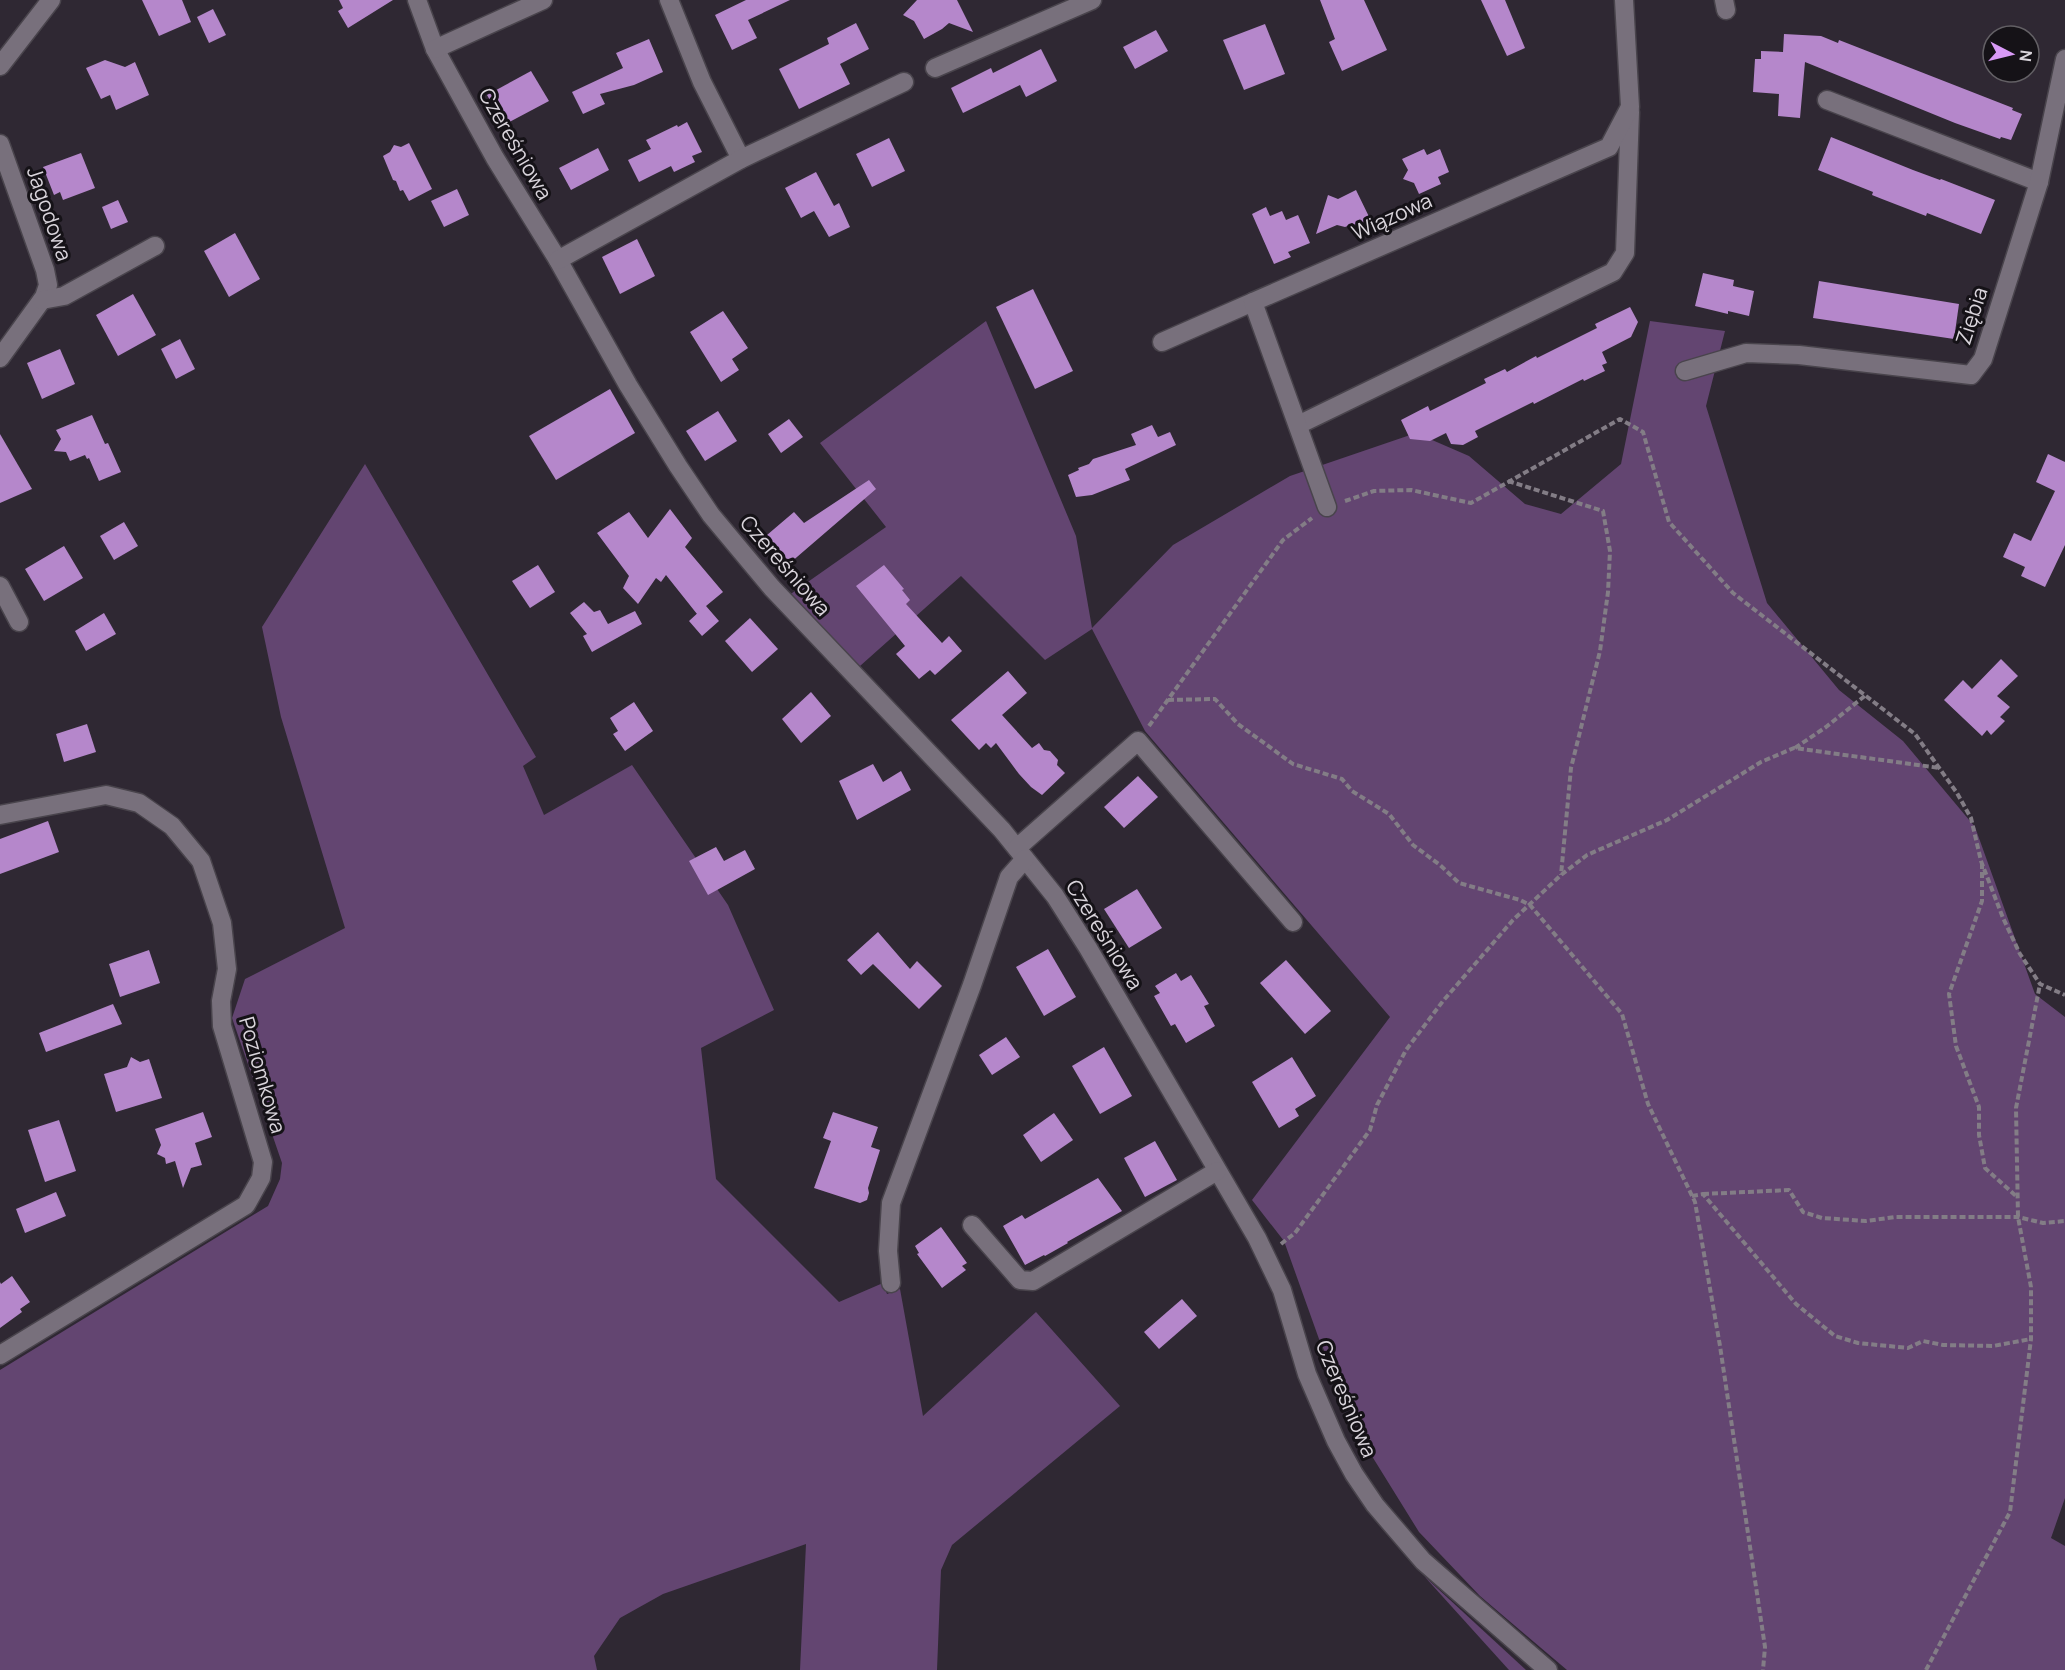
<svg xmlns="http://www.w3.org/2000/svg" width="2065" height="1670" font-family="Manrope,sans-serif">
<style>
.green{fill:#634571}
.building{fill:#b587cb}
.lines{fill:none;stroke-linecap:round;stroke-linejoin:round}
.minor-casing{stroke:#49444c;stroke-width:21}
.path{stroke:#837d86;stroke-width:4;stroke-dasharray:6 3;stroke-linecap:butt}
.minor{stroke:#78707c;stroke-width:18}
.labels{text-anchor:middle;stroke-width:6;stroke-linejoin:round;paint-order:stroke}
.street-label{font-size:21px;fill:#d9d4db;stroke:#151217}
</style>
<rect width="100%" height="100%" fill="#2f2833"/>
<!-- green -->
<g class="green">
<polygon points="986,321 1076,536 1092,628 1173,545 1290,476 1416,433 1469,456 1525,504 1561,514 1621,464 1650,321 1725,331 1706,406 1767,603 1839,690 1903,741 1975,827 2035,994 2065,1017 2065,1498 2051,1538 2065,1546 2065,1670 1567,1670 1480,1596 1419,1532 1370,1453 1319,1339 1284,1241 1252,1200 1390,1017 1145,731 1092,629 1045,660 961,576 860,666 785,598 886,527 820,443"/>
<polygon points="365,464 536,757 523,766 544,815 632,765 728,905 774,1010 701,1048 716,1179 839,1302 883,1283 887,1294 900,1289 923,1416 1036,1312 1120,1406 952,1545 941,1570 937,1670 800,1670 806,1544 663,1594 620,1618 594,1656 597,1670 0,1670 0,1370 268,1206 280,1179 282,1163 232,1018 245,979 345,928 281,717 262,627"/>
<polygon points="1424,1576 1526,1670 1509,1670"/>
</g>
<!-- building -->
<g class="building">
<polygon points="142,0 182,0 191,22 159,36"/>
<polygon points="339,0 393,0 348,28 338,11 343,8"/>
<polygon points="746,0 790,0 748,20 757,38 732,50 715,15"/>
<polygon points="917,0 957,0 973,32 949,23 942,29 924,39 914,21 903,15"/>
<polygon points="1320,0 1364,0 1387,50 1342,71 1329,42 1335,39"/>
<polygon points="1481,0 1505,0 1525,48 1507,56"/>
<polygon points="213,9 226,35 209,43 197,17"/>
<polygon points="856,23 869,49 840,64 850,84 799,109 779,69 829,44 827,38"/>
<polygon points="1265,24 1285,74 1244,90 1223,40"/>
<polygon points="1156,30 1168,51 1135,69 1123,47"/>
<polygon points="1784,34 1821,36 1838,43 1839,40 2013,108 2012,110 2022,114 2011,140 2001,137 2000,139 1955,123 1805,62 1800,118 1778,116 1779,94 1753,92 1755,59 1761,59 1761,51 1783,52"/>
<polygon points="649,39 663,72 634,85 600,94 605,104 583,114 572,92 623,68 616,53"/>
<polygon points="1041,49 1057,81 1026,97 1020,85 963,113 951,88 991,68 993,73"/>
<polygon points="105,60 125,67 135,62 149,95 116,110 110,95 101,99 86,68"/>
<polygon points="531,71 549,101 504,125 487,95"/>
<polygon points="687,122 702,152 692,156 695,162 674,172 671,166 639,182 628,160 651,149 646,140 677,125 678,127"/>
<polygon points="1831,137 1913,170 1940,180 1941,179 1995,200 1981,234 1927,213 1926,216 1882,199 1872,195 1873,192 1818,170"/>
<polygon points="889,138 905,171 872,187 856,154"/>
<polygon points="409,143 432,189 409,201 403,190 400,191 396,181 393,180 383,156 390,152 394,145 401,147"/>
<polygon points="598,148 609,170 571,190 559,168"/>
<polygon points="1424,149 1427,155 1440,149 1449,172 1438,177 1441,184 1419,194 1414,183 1403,179 1408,170 1402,159"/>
<polygon points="81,153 95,188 63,200 60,192 54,195 43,167"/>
<polygon points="816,172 834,206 839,203 850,227 829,237 814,211 801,218 785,188"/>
<polygon points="457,189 469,215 444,227 431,201"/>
<polygon points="1356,190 1375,229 1353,224 1345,227 1337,225 1316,234 1328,195 1338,199"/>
<polygon points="118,200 128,222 111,229 102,207"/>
<polygon points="1266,207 1270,216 1282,211 1286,220 1298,215 1310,243 1288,252 1291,257 1274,264 1252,214"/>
<polygon points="235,233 260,279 229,297 204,251"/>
<polygon points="637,239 655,276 620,294 602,257"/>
<polygon points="1703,273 1734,280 1733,286 1754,291 1749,316 1728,311 1728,314 1695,306"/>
<polygon points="1819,281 1959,304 1954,339 1813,318"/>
<polygon points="1033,289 1073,371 1035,389 996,307"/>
<polygon points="133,294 156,335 118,356 96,315"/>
<polygon points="1630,307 1638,322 1631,337 1602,352 1607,363 1602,365 1605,371 1584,381 1583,379 1534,404 1533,402 1475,431 1478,437 1463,445 1451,444 1446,433 1430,441 1410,439 1401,420 1428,406 1430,411 1486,383 1484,379 1505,369 1507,372 1536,356 1537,358 1597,328 1595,324"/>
<polygon points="723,311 748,348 732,359 739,370 721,382 690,332"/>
<polygon points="180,339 195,369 176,379 161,349"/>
<polygon points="60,349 75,384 42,399 27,363"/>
<polygon points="610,389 635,433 556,480 529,436"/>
<polygon points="718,411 737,441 705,461 686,431"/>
<polygon points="92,415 105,444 108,443 121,472 99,481 89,458 87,459 85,455 70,461 66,452 54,451 61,439 56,430"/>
<polygon points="789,419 803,437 781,453 768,434"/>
<polygon points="1152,425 1158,437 1170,432 1176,445 1125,469 1130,480 1092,495 1076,497 1068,475 1079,470 1078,468 1089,464 1093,459 1136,445 1131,434"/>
<polygon points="0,434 32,489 0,503"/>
<polygon points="2048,454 2065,462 2065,545 2045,587 2021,576 2025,567 2003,557 2014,533 2031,541 2055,491 2036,482"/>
<polygon points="869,480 876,489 790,563 767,535 794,512 804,523"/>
<polygon points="670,509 692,538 685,547 723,592 706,606 719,621 702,636 689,621 702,609 697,614 666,575 661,582 656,578 638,604 623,588 629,576 597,533 629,512 648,538"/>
<polygon points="124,522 138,546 114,560 100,536"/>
<polygon points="64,546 83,578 44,601 25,569"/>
<polygon points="538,565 555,592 530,608 512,581"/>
<polygon points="884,565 904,589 902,590 910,600 906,604 942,643 949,636 962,651 935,675 930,670 919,679 896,654 905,646 856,586"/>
<polygon points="584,602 594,612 600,610 608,624 635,611 642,624 592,652 583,636 587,634 570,613"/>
<polygon points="104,613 116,634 86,651 75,631"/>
<polygon points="750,618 778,649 752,672 725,641"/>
<polygon points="2001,659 2018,676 1997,696 2010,707 2000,717 2005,721 1991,735 1987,730 1982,736 1944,700 1963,680 1972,689"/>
<polygon points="1008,671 1027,693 1002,715 1032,748 1039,743 1044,750 1050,751 1058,760 1057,765 1065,773 1042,795 1031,787 1019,774 996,743 991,748 986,743 979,750 951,720"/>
<polygon points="811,692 831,716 801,743 782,719"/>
<polygon points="634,702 653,731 625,751 613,734 618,731 610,718"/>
<polygon points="87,724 96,752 64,762 56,734"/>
<polygon points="873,764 883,782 901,771 911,790 857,820 839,781"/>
<polygon points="1138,776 1158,797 1124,828 1104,807"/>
<polygon points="48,821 59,852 0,874 0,839"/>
<polygon points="716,847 724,861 745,850 755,869 708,895 689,861"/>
<polygon points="1137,889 1162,928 1129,948 1104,909"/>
<polygon points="878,932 910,969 917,961 942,986 919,1009 873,964 861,975 847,960"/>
<polygon points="1048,949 1076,997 1044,1016 1016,967"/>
<polygon points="149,950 160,983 120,997 109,964"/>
<polygon points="1286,960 1331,1011 1305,1034 1260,983"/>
<polygon points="1176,973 1181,981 1191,975 1209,1004 1204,1006 1215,1026 1186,1043 1175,1024 1171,1026 1154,996 1160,993 1155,986"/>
<polygon points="113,1004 122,1024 46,1052 39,1033"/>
<polygon points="1006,1037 1020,1057 992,1075 979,1055"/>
<polygon points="1104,1047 1132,1096 1100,1114 1072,1066"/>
<polygon points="131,1057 140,1062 149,1059 162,1098 116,1112 104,1074 127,1067"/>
<polygon points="1292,1057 1316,1096 1295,1109 1299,1116 1279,1128 1252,1082"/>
<polygon points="203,1112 212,1137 195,1143 202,1165 191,1168 183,1188 175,1161 166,1164 165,1158 157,1154 161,1145 155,1129"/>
<polygon points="833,1112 878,1127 871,1147 880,1150 868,1188 869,1193 867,1200 860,1203 814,1188 831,1141 823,1138"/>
<polygon points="1054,1113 1073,1140 1041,1162 1023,1135"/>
<polygon points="59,1120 76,1171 45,1182 28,1130"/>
<polygon points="1155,1141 1177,1180 1145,1197 1124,1158"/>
<polygon points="1098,1178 1122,1211 1067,1242 1068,1243 1045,1256 1044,1255 1025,1265 1003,1226 1022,1215 1025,1219"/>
<polygon points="56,1192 66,1216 25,1233 16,1209"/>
<polygon points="941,1227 967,1263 962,1266 966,1270 942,1288 917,1254 919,1253 915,1246"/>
<polygon points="12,1276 30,1302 20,1309 22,1312 0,1328 0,1282 1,1284"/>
<polygon points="1182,1299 1197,1316 1159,1349 1144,1332"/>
</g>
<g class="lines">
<!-- minor casing -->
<g class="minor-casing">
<g id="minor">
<polyline points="417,0 435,49 495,158 558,260 628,385 678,466 711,515 772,588 1002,830 1055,896 1088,948 1257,1238 1282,1290 1307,1374 1336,1441 1354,1474 1375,1505 1423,1561 1548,1670"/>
<polyline points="669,0 702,82 741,159"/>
<polyline points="1724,0 1726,10"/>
<polyline points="435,49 543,0"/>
<polyline points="0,66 51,0"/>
<polyline points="935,68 1092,0"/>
<polyline points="1827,100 2039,182"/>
<polyline points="0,144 45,270 48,285 44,297 0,358"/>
<polyline points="558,260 741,159 904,82"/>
<polyline points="42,300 64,296 155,246"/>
<polyline points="1162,342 1253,302"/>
<polyline points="1685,371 1746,353 1799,355 1971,375 1983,359 2039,182 2065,59"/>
<polyline points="1298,425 1613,272 1625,253 1630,112"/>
<polyline points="1327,507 1253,302 1609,147 1630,107 1624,0"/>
<polyline points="0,586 19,622"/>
<polyline points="0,815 106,795 139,803 172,826 201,861 222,923 227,969 221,1001 222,1026 263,1162 261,1178 246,1205 0,1355"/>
<polyline points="1017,848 1138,741 1293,922"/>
<polyline points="972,1225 1020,1280 1033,1281 1217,1171"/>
<polyline points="891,1283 888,1251 891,1203 972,985 1009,877 1025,859"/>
</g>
</g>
<!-- path -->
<g class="path">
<polyline points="1508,481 1603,511 1610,551 1608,592 1600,651 1571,768 1561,875"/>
<polyline points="1345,501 1374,491 1411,490 1471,503 1620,419 1643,432 1669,522 1733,593 1915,734 1957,793 1971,818 1981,861 2003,918 2020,954 2040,984 2065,995"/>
<polyline points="1168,700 1215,699 1238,724 1293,764 1342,779 1352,791 1389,814 1413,845 1440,865 1459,883 1520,900 1530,905 1622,1014 1648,1104 1695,1202 1720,1346 1765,1647 1763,1670"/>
<polyline points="1149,726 1283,540 1312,518"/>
<polyline points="1795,748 1826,727 1866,695"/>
<polyline points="1982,863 1982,901 1949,994 1956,1046 1979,1107 1979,1135 1985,1168 2017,1197"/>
<polyline points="1703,1194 1789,1190 1803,1212 1822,1218 1866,1221 1895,1217 2018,1217 2043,1223 2065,1221"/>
<polyline points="1692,1196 1703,1194 1796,1304 1835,1336 1858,1343 1908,1348 1923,1341 1943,1345 1993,1346 2031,1339"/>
<polyline points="1281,1244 1295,1233 1370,1130 1377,1105 1406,1050 1443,1001 1513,920 1561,875 1587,855 1667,820 1761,762 1794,748 1940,768"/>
<polyline points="1926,1670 2010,1512 2031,1339 2031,1287 2018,1217 2016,1108 2040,984"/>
</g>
<!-- minor -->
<use href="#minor" class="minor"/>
</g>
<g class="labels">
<!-- street labels -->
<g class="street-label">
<text transform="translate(515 144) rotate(60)" y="7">Czereśniowa</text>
<text transform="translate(49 214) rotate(71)" y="7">Jagodowa</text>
<text transform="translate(1392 217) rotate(-24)" y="7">Wiązowa</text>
<text transform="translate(1972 316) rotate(-72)" y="7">Ziębia</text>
<text transform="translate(785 566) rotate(49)" y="7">Czereśniowa</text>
<text transform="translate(1104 935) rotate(58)" y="7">Czereśniowa</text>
<text transform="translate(262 1075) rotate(74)" y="7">Poziomkowa</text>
<text transform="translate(1346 1399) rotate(67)" y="7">Czereśniowa</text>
</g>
</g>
<!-- north arrow -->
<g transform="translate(2011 54) rotate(97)"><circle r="28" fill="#151217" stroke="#636065" stroke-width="1.5"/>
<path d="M0-4.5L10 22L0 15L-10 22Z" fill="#d99af7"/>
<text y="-9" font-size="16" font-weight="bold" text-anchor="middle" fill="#d9d4db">N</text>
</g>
</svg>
